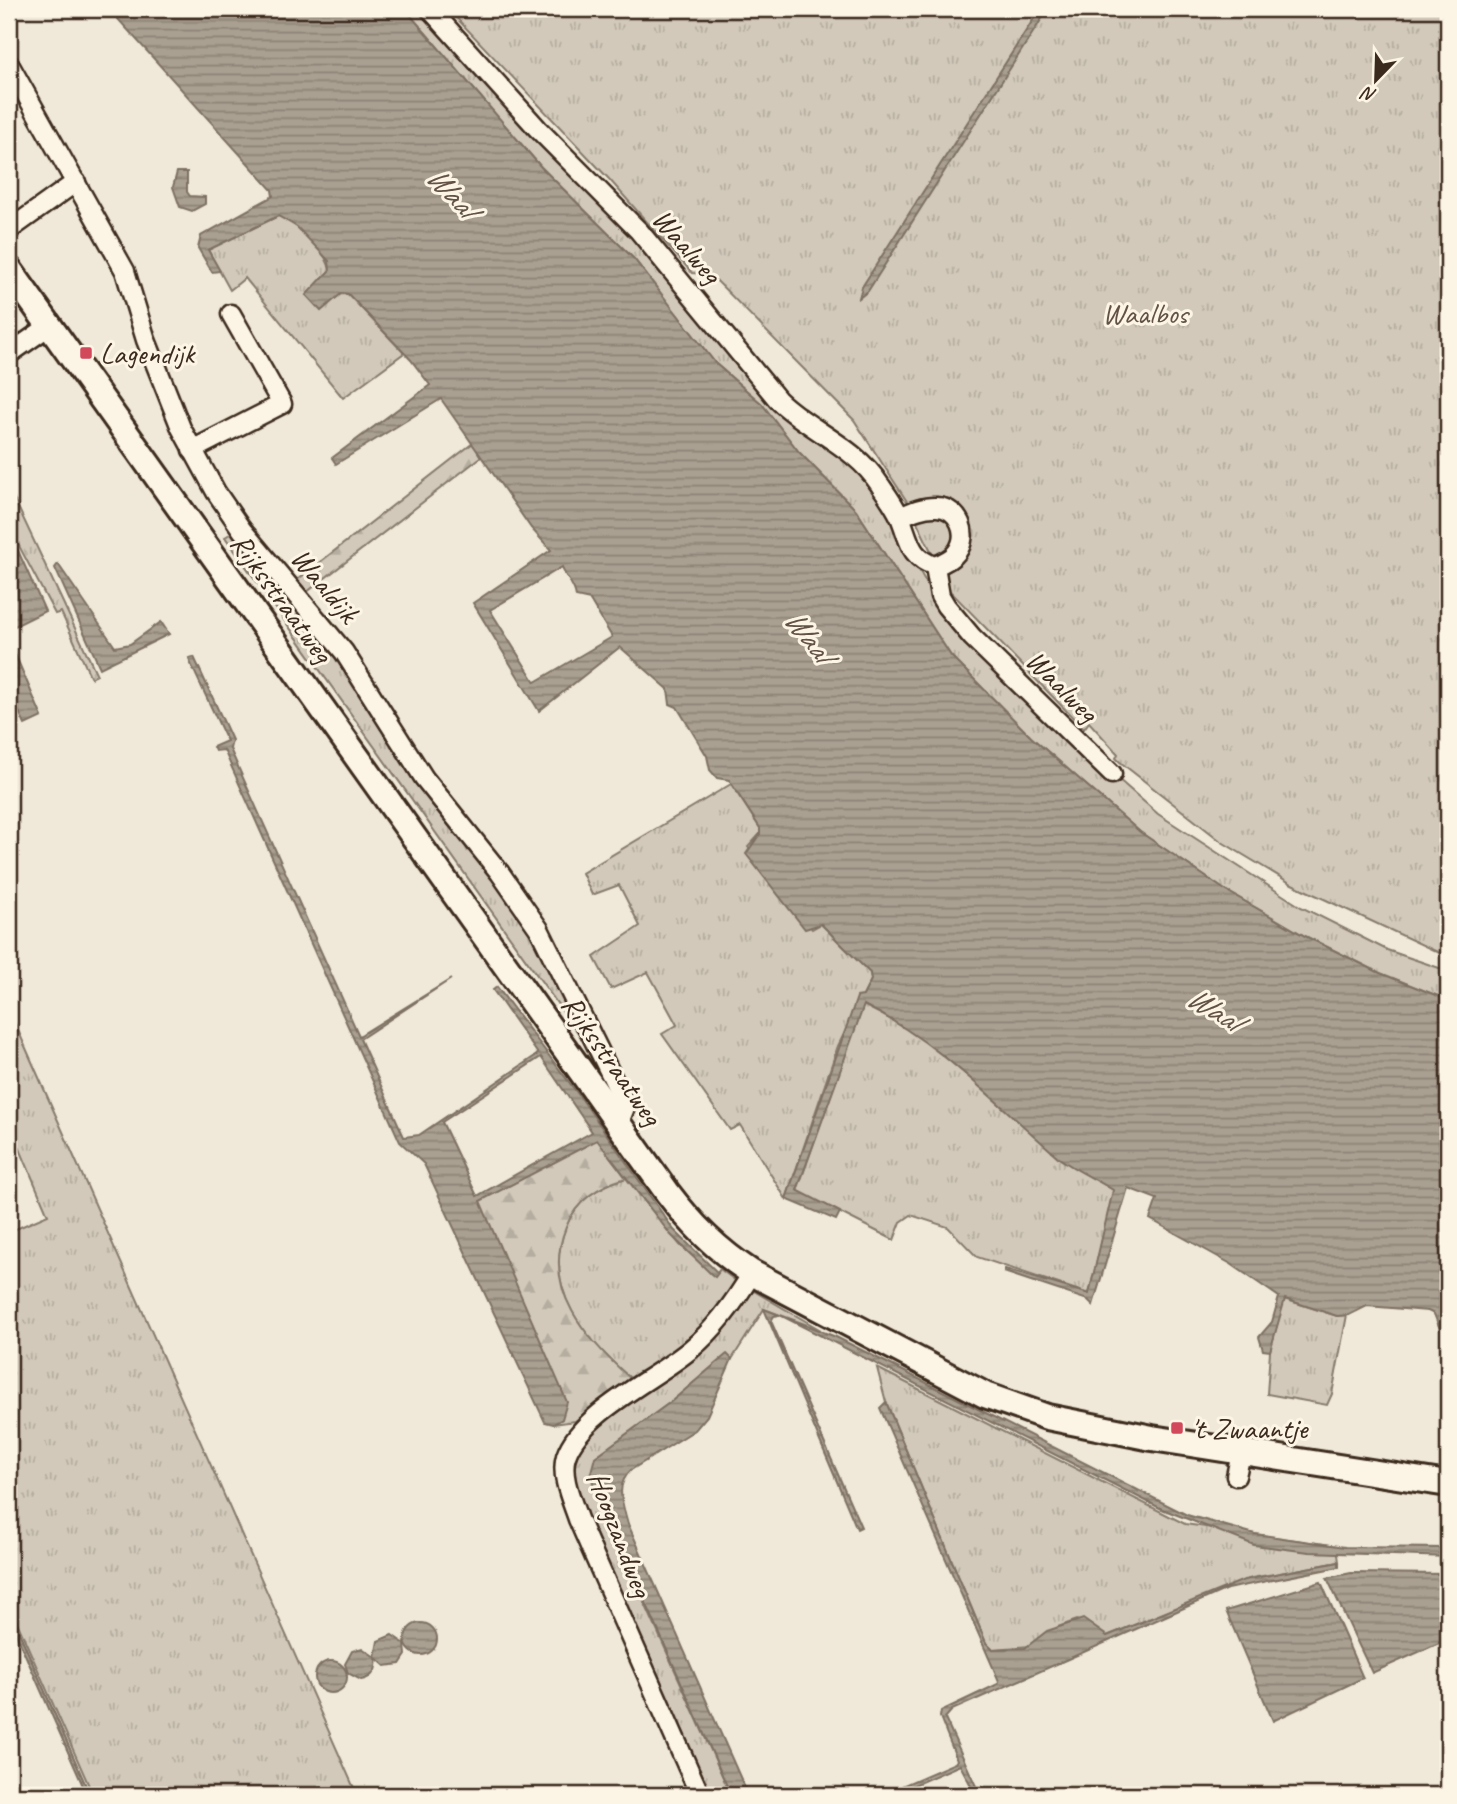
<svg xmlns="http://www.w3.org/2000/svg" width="1457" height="1804" font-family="Caveat,sans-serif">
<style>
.grass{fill:url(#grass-tufts);stroke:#867a6c;stroke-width:2}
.forest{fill:url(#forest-firs);stroke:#867a6c;stroke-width:2}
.water{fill:url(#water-rules);stroke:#7e7163;stroke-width:2;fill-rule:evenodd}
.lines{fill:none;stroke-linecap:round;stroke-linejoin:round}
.street-casing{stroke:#3b2a1e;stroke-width:23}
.secondary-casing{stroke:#3b2a1e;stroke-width:30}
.street{stroke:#fcf5e5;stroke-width:18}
.secondary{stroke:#fcf5e5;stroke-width:24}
.poi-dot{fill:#d1495b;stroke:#fcf5e5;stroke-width:2.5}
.labels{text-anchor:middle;stroke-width:6;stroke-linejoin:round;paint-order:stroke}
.street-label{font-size:30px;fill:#3b2a1e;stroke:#fcf5e5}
.park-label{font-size:30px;fill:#615245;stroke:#fcf5e5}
.poi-label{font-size:30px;fill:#3b2a1e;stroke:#fcf5e5;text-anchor:start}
.water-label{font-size:32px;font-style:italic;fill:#625346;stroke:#fcf5e5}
</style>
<defs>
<pattern id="grass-tufts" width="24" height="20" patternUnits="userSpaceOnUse" patternTransform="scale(1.75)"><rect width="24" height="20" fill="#d2c9ba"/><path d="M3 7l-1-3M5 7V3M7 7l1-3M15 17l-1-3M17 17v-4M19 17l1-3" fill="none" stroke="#b5ad9f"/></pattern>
<pattern id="forest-firs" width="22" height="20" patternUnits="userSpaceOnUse" patternTransform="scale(1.75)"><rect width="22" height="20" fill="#d2c9ba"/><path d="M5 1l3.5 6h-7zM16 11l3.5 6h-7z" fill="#b5ad9f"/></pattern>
<pattern id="water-rules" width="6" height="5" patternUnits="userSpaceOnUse" patternTransform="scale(1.75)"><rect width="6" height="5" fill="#aaa091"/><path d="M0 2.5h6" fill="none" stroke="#8c8376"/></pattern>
</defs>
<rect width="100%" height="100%" fill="#f0e9d9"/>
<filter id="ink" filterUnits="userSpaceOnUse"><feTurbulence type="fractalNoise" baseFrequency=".0143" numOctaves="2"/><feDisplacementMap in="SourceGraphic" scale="14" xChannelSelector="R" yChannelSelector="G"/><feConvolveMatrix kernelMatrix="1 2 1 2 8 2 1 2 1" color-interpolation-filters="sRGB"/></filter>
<g filter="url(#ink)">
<!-- grass -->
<g class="grass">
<polygon points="405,9 427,9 643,244 759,393 773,407 832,444 868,477 935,599 1109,771 1158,814 1301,907 1387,950 1448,971 1448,1000 1380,973 1305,936 1225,890 1140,832 1031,737 951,656 856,510 799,452 762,404 716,364 634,259 541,167"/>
<polygon points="448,9 1448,9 1448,957 1292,884 1222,842 1120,762 1116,758 1118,754 1089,722 1084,729 950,591 908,503 854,420 706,270 703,274 692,273 609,179"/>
<path d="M 278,216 C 297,223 326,250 330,270 L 307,295 L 348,294 L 404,353 L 343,398 L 245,278 L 230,290 L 208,250 Z"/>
<polygon points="9,488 97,675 91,678 61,612 55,614 9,527"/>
<polygon points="237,530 305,606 546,950 606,1072 225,537"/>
<polygon points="731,784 760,828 760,834 748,847 812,929 821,924 870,973 871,980 838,1046 786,1199 740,1125 730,1130 662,1034 677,1025 648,972 611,989 594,957 640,926 619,885 592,895 582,873"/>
<polygon points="863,1005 914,1031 1017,1117 1060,1159 1114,1190 1089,1294 977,1257 948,1227 911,1215 901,1222 894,1240 797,1191"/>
<polygon points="9,1010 357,1795 93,1795 9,1604 9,1232 48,1215 9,1123"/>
<path d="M 626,1178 L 680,1245 L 715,1276 L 720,1269 L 736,1281 C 729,1298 699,1339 682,1349 C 665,1360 648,1365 630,1378 C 586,1339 541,1289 566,1227 C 577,1199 599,1186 626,1178 Z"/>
<path d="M 754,1291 L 821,1330 L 764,1309 L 732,1359 L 726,1355 L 672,1401 L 595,1457 L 602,1508 L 731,1795 L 710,1795 L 585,1515 C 574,1478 567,1464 591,1430 Z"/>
<polygon points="1284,1299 1337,1316 1347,1315 1332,1394 1327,1405 1267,1394 1270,1351"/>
<polygon points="877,1368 1185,1524 1337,1546 1339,1562 1252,1578 1107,1636 1077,1620 1058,1627 1031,1646 992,1649 986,1643 886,1402"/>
</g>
<!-- forest -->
<g class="forest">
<polygon points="473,443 481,457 307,592 297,580"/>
<path d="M 597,1139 L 626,1178 C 599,1186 577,1199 566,1227 C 541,1289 586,1339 630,1378 L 575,1421 L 553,1424 L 562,1419 L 479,1201 Z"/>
</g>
<!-- water -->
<g class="water">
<path d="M 109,9 L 405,9 L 541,167 L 634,259 L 716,364 L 762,404 L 799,452 L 856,510 L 951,656 L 1031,737 L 1140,832 L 1225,890 L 1305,936 L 1380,973 L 1448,1000 L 1448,1329 L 1440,1329 L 1434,1314 L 1428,1311 L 1367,1306 L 1349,1315 L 1337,1316 L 1285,1299 L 1270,1351 L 1263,1350 L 1259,1337 L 1272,1322 L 1279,1297 L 1231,1264 L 1150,1219 L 1157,1199 L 1128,1188 L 1093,1305 L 1088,1300 L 1004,1272 L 1005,1269 L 1089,1294 L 1113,1190 C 1096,1179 1074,1170 1058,1157 C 993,1101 942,1044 864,1005 L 797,1190 L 840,1212 L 836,1220 L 786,1199 L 857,997 L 863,996 L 871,980 L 870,973 L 821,924 L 805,929 L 746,854 L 760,834 L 760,828 L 729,780 L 717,778 L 710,770 L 707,756 L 677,707 L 670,704 L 668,689 L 620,647 L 539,711 L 473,603 L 551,550 L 531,528 L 441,399 L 336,464 L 332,458 L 430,385 L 411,360 L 348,294 L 342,293 L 321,311 L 306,295 L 330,270 L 329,261 L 297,227 L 278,216 L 208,250 L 220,271 L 212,272 L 198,248 L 201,236 L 273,196 L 272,190 ZM 562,567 C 565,579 575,584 576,597 L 590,600 L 612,637 L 535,682 L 490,610 Z"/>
<polygon points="1040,9 1048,9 868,291 859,298 862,287"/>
<polygon points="177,172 187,172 187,192 190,196 205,197 205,204 192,211 180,207 173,187"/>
<polygon points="11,535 45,611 9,629 9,539"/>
<polygon points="58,564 115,647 130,644 161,622 169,634 100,668 55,568"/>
<polygon points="9,640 42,717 25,725 9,690"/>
<path d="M 194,657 L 232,740 L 230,749 L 359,1036 L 451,979 L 360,1039 L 404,1137 L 419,1135 L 538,1054 L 493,990 L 497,987 L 581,1098 L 674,1230 L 718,1273 L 715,1277 L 711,1274 L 671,1235 L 597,1140 L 480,1201 L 567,1402 L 562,1419 L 553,1424 L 545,1422 L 424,1164 L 400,1142 L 224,750 L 215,751 L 213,747 L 227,741 L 190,662 L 189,658 ZM 541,1057 L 592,1132 L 477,1196 L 442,1122 Z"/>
<polygon points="764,1309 836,1337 1187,1515 1255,1534 1345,1547 1448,1548 1448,1557 1309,1552 1254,1545 1162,1509 780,1315 774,1316 771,1321 861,1527 857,1529"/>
<path d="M 727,1354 L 732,1359 L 707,1416 L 695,1430 L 631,1470 C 614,1486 623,1504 628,1524 L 748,1795 L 731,1795 L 590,1476 L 595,1457 L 672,1401 Z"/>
<polygon points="886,1402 986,1643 992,1649 1025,1648 1047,1631 1083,1619 1107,1636 1244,1580 1339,1562 1339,1567 1227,1589 952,1710 945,1718 980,1795 976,1795 960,1765 891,1795 881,1795 955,1763 957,1760 940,1717 941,1711 998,1684 999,1681 880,1408"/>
<polygon points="1351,1573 1448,1574 1448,1639 1372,1673 1327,1578"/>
<polygon points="1321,1582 1363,1678 1273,1721 1226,1611"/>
<polygon points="9,1609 90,1795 87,1795 9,1618"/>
<circle cx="421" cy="1639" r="16"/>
<path d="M 392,1635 L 405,1644 L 406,1655 L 400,1664 L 385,1666 L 376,1658 C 378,1669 373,1678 361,1680 L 348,1673 L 345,1664 L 352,1651 L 362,1648 L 375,1657 L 378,1641 Z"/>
<circle cx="331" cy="1677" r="16"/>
</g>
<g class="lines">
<!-- street casing -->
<g class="street-casing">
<g id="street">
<path d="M 430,9 L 538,129 L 639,231 L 778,400 C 810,431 855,446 880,485 C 887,495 895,506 900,517 C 909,538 909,558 935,566 C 943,563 952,559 957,552 C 970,534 959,508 937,507 C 924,506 911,512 900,517"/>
<polyline points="9,64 125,271 146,340 181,428 216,492 242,530 344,652 424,778 500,873 539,929 626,1105 619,1122"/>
<polyline points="9,230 76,182"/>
<polyline points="9,354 49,326"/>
<polyline points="192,450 282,404 231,314"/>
<polyline points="935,566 940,596 946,606 972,637 1112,774"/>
<polyline points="1236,1476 1241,1453"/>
<path d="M 700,1795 L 578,1519 C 572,1501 560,1476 566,1456 C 581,1412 656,1379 691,1349 C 715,1329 736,1300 752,1273"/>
</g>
</g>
<!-- secondary casing -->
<g class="secondary-casing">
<path id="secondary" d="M 9,269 L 667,1192 C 692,1225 717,1250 752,1273 L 985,1395 L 1047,1417 L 1152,1438 L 1448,1484"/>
</g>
<!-- street -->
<use href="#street" class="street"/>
<!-- secondary -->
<use href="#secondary" class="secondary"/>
</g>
</g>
<!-- markers -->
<g class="poi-dot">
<rect x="79" y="346" width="14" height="14" rx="3.5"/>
<rect x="1170" y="1421" width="14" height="14" rx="3.5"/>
</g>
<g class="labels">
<!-- street labels -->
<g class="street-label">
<text transform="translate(687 246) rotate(49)" y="10">Waalweg</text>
<text transform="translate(325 585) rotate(50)" y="10">Waaldijk</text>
<text transform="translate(282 598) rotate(54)" y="10">Rijksstraatweg</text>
<text transform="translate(1062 686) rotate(45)" y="10">Waalweg</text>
<text transform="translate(612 1060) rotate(55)" y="10">Rijksstraatweg</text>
<text transform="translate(620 1534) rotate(69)" y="10">Hoogzandweg</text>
</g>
<!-- park labels -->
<g class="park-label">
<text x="1145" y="323">Waalbos</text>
</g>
<!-- poi labels -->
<g class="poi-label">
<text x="100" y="363">Lagendijk</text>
<text x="1191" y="1438">'t Zwaantje</text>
</g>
<!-- water labels -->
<g class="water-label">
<text transform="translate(452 191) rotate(47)" y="11">Waal</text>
<text transform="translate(809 635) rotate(52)" y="11">Waal</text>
<text transform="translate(1214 1008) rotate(32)" y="11">Waal</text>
</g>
</g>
<!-- margin -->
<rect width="1457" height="1804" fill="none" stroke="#fcf5e5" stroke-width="35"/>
<rect x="18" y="18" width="1422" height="1769" fill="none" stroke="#3b2a1e" stroke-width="2.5" filter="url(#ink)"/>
<!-- north arrow -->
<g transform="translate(1376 80) rotate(203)" stroke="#fcf5e5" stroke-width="5" paint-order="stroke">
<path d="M0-5L12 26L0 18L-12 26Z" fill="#3b2a1e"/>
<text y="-10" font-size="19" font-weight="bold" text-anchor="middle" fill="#3b2a1e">N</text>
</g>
</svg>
